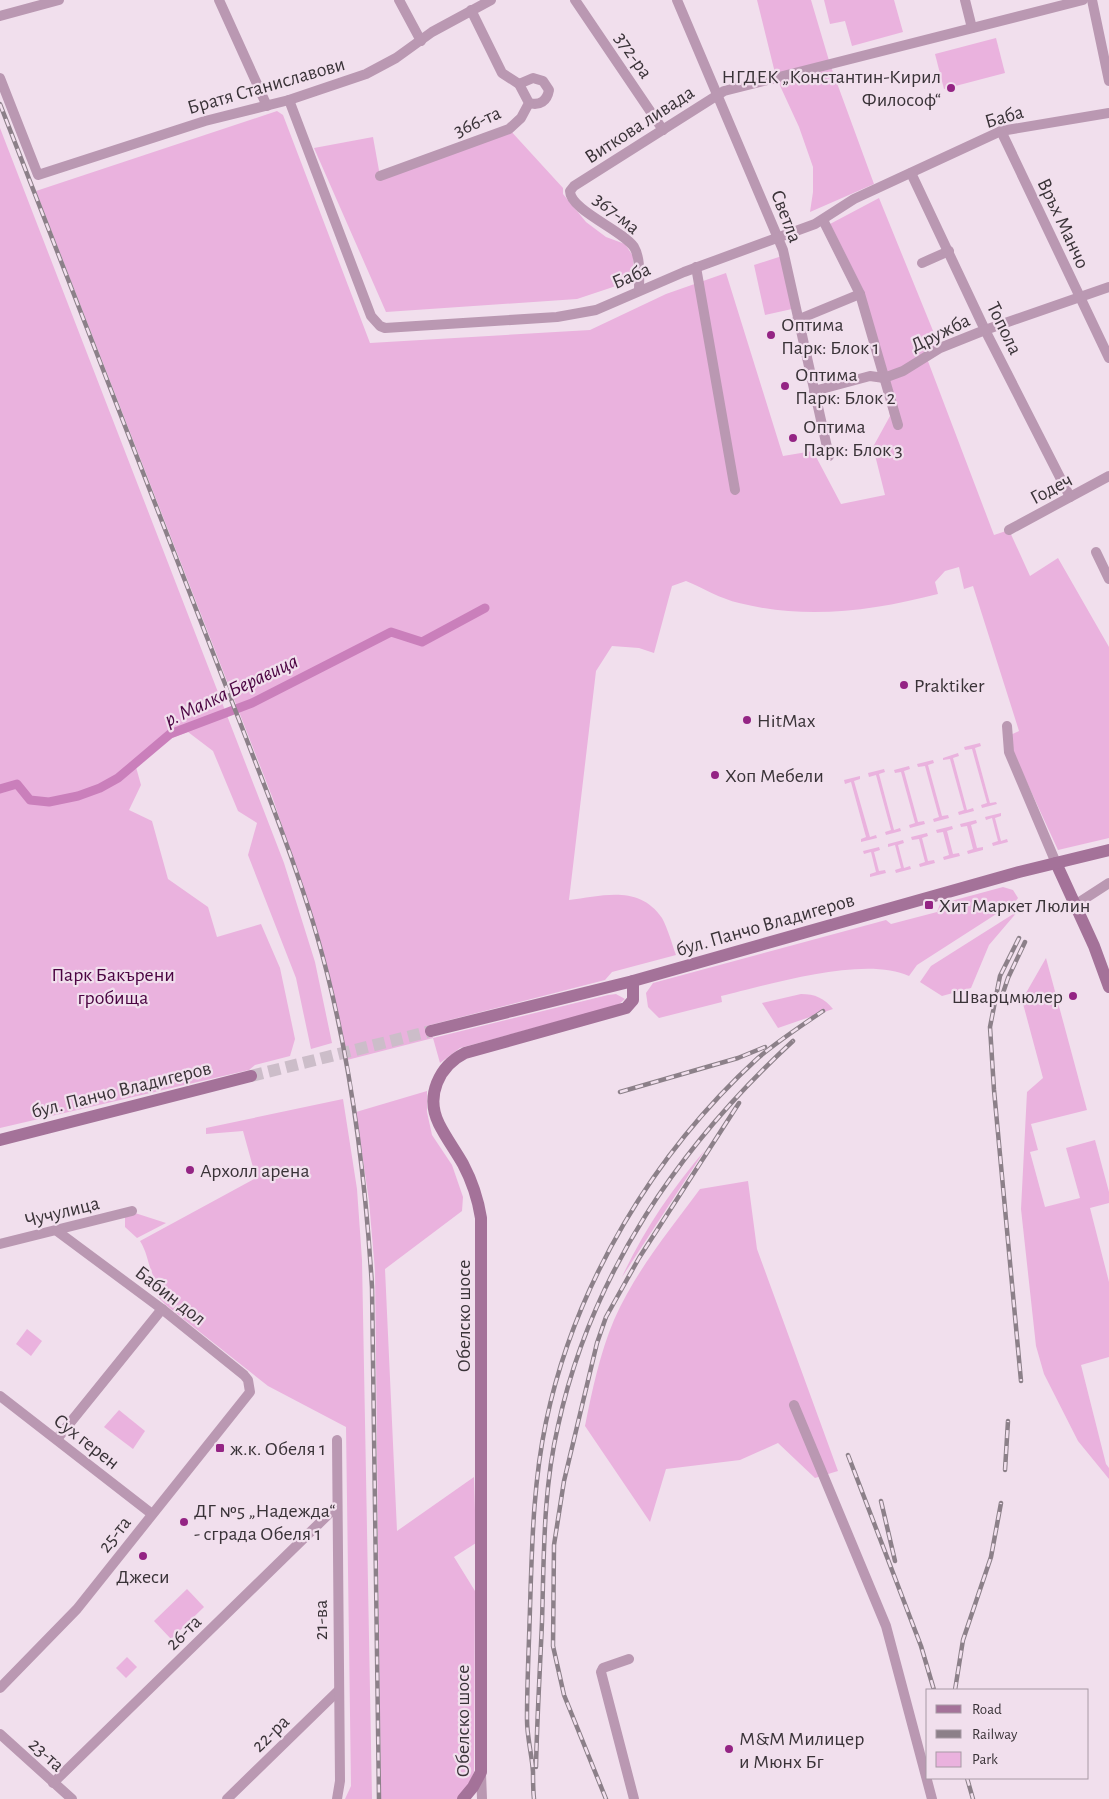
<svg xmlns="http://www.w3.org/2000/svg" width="1109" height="1799" font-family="'Alegreya Sans',sans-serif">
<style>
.green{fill:#eab2de}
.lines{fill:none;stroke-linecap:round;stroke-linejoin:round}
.canal{stroke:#ca7fbb;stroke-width:9}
.secondary-tunnel{stroke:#ccbdc9;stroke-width:12;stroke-dasharray:12 6;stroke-linecap:butt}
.street{stroke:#ba98b2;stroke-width:10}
.secondary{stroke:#a47299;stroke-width:12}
.rail-casing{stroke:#8c8089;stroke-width:4.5}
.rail{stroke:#f1dfed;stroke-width:2.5;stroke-dasharray:8;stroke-linecap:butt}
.poi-dot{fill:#942484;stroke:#f1dfed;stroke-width:2}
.labels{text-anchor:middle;stroke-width:4.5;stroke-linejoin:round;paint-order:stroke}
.street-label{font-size:20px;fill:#3a3338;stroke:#f1dfed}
.poi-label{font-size:20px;fill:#3a3338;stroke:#f1dfed;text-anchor:start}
.park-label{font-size:20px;fill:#4a0341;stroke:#f1dfed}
.water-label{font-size:21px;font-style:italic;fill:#4c0543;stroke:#f1dfed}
</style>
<rect width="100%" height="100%" fill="#f1dfed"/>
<!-- green -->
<g class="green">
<polygon points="757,0 811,0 830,64 874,184 810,212 813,192 813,167 799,127 776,77"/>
<polygon points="824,0 894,0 903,32 852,46 845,21 830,24"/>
<polygon points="996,38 1005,73 944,89 935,54"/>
<path d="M 277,111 L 283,115 L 370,343 L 590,330 L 666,294 L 726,273 L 783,456 L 813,451 L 841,504 L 885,495 L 873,447 L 890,416 L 881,370 L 874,339 L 830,224 L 879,198 L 940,348 L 926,356 L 994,535 L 1009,530 L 1030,576 L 1058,558 L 1109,647 L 1109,838 L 1058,850 L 1006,737 L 1019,731 L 973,586 L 964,589 L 959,567 L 945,571 L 935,582 L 938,594 C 871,611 807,620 739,603 C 721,599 703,588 686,581 L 672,586 L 654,653 L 639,648 L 612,646 L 596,671 L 569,900 C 602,896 639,884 662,918 C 668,929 672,944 676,955 L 612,972 L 605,980 L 430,1025 L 433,1038 L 608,995 L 616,994 L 625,999 L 618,1005 L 460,1048 L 440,1063 L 433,1038 L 347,1060 L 319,936 L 273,799 L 36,191 Z"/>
<polygon points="0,128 284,863 315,962 332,1043 311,1049 296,978 248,855 257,823 238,811 213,751 188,732 169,739 136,767 141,785 129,810 152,821 168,879 208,907 217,937 261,924 280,968 295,1039 290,1056 255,1065 249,1070 0,1128"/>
<polygon points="509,129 563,188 563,194 586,222 606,237 625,244 633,256 634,280 577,299 386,312 314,148 373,137 380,176"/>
<polygon points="782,256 792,309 765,315 754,265"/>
<polygon points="980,743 981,746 975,748 990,803 996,802 997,804 982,808 981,805 987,803 972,749 965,750 964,747"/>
<polygon points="958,753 959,756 953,758 967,810 973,808 974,811 959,815 958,812 964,810 950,759 943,760 943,758"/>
<polygon points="933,760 934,763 928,765 942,816 948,815 949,818 934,822 933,819 939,817 925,766 918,767 917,764"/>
<polygon points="909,766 910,769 904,771 918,822 924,821 925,824 910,828 909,825 915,823 901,772 895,773 894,770"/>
<polygon points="884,769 885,772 879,774 894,830 900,828 901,831 886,835 885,832 891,830 876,775 869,777 868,773"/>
<polygon points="860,776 860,779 854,781 870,837 876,835 877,838 861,842 861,839 866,837 851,782 845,784 844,780"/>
<polygon points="1001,813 1001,816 995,818 1001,841 1007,839 1008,842 993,846 992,843 998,841 992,818 986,820 985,817"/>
<polygon points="976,820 977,823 971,825 977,848 983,847 983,850 968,854 967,851 973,849 967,826 961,827 960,824"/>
<polygon points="952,826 953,829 947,831 953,854 959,853 960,856 944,860 943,857 949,855 943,832 937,833 936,830"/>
<polygon points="927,833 928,836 922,838 928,861 934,860 935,863 920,867 919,864 925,862 919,839 912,840 911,837"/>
<polygon points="903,840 904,843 898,845 904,868 910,866 911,869 896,873 895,870 901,868 895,845 888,847 888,844"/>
<polygon points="879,847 880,850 874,852 879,871 885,870 886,873 870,877 870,874 876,872 871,852 864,854 863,851"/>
<path d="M 1003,887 L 1013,890 L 1018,898 L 1015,902 L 917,965 L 909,976 C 864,955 768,985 721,996 L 722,1002 L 659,1018 L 648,1007 L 646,993 L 653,983 L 886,920 L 891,924 L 937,912 L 940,904 Z"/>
<polygon points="1018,911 989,945 971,988 942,996 920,982 931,966"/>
<polygon points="1046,958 1087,1110 1031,1124 1038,1150 1030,1152 1045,1207 1080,1198 1066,1148 1095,1140 1109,1192 1109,1203 1090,1208 1109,1282 1109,1357 1081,1365 1106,1464 1109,1468 1109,1479 1078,1441 1044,1374 1036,1346 1021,1209 1027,1092 1043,1078 1022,1000"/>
<path d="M 801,994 C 815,994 824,998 833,1009 L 778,1028 L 762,1003 Z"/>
<polygon points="427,1091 427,1112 432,1135 452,1165 463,1197 462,1211 385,1269 397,1531 474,1477 476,1543 454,1557 475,1591 474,1772 467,1788 458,1799 381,1799 375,1271 369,1201 356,1112"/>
<path d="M 343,1099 L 357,1189 L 362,1260 L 372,1799 L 345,1799 L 351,1786 L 346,1427 L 268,1386 L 167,1306 L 157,1296 L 158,1283 C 148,1271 149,1255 140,1241 L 256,1178 L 243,1131 L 206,1134 L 206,1128 Z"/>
<path d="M 705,1150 L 622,1277 C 643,1231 672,1189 705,1150 Z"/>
<path d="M 748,1181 L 757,1249 L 838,1471 L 815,1478 L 778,1443 L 740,1460 L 666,1469 L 650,1522 L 585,1426 C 592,1391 600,1353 614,1320 C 635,1272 669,1231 700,1189 Z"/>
<polygon points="135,1213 166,1223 137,1238 125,1227 125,1217"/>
<polygon points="27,1329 42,1341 31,1356 16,1344"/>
<polygon points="119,1410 145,1431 133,1449 104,1427"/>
<polygon points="187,1589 204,1607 171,1639 154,1621"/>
<polygon points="127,1657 137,1667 126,1678 116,1668"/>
</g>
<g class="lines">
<!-- canal -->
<polyline class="canal" points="0,789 17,784 30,800 49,802 78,796 100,788 118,778 170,734 252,703 391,632 422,642 485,608"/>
<!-- secondary-tunnel -->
<polyline class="secondary-tunnel" points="251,1076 431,1031"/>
<!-- street -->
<g class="street">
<polyline points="219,0 267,106"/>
<polyline points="399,0 421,41"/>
<polyline points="575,0 663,130"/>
<polyline points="677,0 783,250 829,456"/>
<polyline points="965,0 972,28"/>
<polyline points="1092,0 1109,81"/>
<polyline points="0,16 59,0"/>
<polyline points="0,78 38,175 205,121 289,100 366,74 396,58 432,32 491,0"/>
<path d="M 519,84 L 533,78 L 543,81 L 549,90 C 547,101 540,106 529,103"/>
<polyline points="289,100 371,316 380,326 385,328 557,317 596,310 684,272 815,224 854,199 1001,131 1109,113"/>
<polyline points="1001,131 1109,358"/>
<polyline points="911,173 985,330 1070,497"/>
<polyline points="380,176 509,129 521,118 529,103 519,84 502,73 471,10"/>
<polyline points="823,220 860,294 898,425"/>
<polyline points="922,263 949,251"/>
<polyline points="696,267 735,490"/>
<path d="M 639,290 C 639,277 641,259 634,247 C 622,230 570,210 570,191 L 574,186 L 724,91 L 1083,0"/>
<polyline points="797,320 860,294"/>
<polyline points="814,391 870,376 884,378 903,371 940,348 985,330 1109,287"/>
<polyline points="1009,530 1109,476"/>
<polyline points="1096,552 1109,579"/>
<polyline points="1007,726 1009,752 1056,863"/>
<polyline points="1075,905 1109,883"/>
<polyline points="0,1244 132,1211"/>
<polyline points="0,1396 152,1514"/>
<polyline points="794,1405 886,1626 932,1799"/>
<polyline points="57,1439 162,1309"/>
<polyline points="629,1659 603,1668 601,1672 634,1799"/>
<polyline points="0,1688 77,1609 250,1392 248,1380 244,1375 162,1309 57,1231"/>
<polyline points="0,1734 72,1799"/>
<polyline points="481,1773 482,1799"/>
<polyline points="53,1783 337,1506"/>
<polyline points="227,1799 338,1691"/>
<polyline points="337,1799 340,1781 337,1440"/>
</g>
<!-- secondary -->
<g class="secondary">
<polyline points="1056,863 1094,946 1109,987"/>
<polyline points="431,1031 633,981 1019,872 1109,850"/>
<polyline points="0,1140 251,1076"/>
<path d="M 463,1799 L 473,1787 L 481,1772 L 481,1218 C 478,1199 472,1181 463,1164 C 455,1150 446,1138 439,1124 C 425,1096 439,1066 465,1053 L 626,1008 L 633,1000 L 633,981"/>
</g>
<!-- rail casing -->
<g class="rail-casing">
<g id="rail">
<path d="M 0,104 L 267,792 C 285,839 303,887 317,936 C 350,1050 365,1169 372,1287 L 379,1799"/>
<polyline points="1019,938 1000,976 990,1027 994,1090 1021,1381"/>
<polyline points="1001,999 1008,978 1025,942"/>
<polyline points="620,1092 738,1058 765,1047"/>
<polyline points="848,1455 921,1646 934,1690"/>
<polyline points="1005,1470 1008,1421"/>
<polyline points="881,1501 895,1561"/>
<polyline points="955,1690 963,1640 991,1557 1001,1503"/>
<path d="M 536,1767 C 537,1718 540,1670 542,1622 C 544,1556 543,1490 558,1426 C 591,1274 680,1145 793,1041"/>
<polyline points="967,1778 973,1799"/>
<path d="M 534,1799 C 533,1790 533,1781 533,1772 C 532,1755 527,1738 527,1719 C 527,1682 529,1645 530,1608 C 532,1546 533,1484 546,1422 C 575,1284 654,1153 758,1058 C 778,1041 801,1026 823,1011"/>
<polyline points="606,1799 564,1695 553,1646 554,1545 564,1481 597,1343 606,1317 639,1258 739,1103"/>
</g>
</g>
<!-- rail -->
<use href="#rail" class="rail"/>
</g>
<!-- markers -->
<g class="poi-dot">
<circle cx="951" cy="88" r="5"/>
<circle cx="771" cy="335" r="5"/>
<circle cx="785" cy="386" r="5"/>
<circle cx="793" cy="438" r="5"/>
<circle cx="904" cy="685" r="5"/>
<circle cx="747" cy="720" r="5"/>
<circle cx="715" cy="775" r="5"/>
<rect x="924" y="900" width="10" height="10" rx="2.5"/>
<circle cx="1073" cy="996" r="5"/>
<circle cx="190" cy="1170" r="5"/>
<rect x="215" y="1443" width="10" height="10" rx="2.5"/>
<circle cx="184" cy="1522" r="5"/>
<circle cx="143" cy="1556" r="5"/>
<circle cx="729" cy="1749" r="5"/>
</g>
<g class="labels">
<!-- street labels -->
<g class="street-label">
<text transform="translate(634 55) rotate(56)" y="7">372-ра</text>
<text transform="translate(266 85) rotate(-16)" y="7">Братя Станиславови</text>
<text transform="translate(1004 116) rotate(-16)" y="7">Баба</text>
<text transform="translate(477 121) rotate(-24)" y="7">366-та</text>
<text transform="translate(639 124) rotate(-33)" y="7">Виткова ливада</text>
<text transform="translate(617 213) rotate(39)" y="7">367-ма</text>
<text transform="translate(787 216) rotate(69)" y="7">Светла</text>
<text transform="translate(1064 223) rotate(65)" y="7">Връх Манчо</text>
<text transform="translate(631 275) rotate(-23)" y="7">Баба</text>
<text transform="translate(1005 328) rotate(64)" y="7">Топола</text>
<text transform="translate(940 332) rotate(-26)" y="7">Дружба</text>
<text transform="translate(1051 488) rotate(-28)" y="7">Годеч</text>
<text transform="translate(765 924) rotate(-16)" y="7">бул. Панчо Владигеров</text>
<text transform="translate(121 1089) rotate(-14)" y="7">бул. Панчо Владигеров</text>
<text transform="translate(62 1211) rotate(-14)" y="7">Чучулица</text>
<text transform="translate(171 1295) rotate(38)" y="7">Бабин дол</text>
<text transform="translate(463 1316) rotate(-90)" y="7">Обелско шосе</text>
<text transform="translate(87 1441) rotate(38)" y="7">Сух герен</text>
<text transform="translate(114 1534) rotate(-52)" y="7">25-та</text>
<text transform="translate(320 1620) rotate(-90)" y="7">21-ва</text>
<text transform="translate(183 1632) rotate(-44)" y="7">26-та</text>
<text transform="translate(462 1721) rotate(-90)" y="7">Обелско шосе</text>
<text transform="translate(270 1733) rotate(-44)" y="7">22-ра</text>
<text transform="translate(47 1754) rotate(42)" y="7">23-та</text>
</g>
<!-- poi labels -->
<g class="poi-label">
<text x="941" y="83" text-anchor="end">НГДЕК „Константин-Кирил<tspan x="941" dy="23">Философ“</tspan></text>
<text x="781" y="331">Оптима<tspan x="781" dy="23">Парк: Блок 1</tspan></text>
<text x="795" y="381">Оптима<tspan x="795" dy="23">Парк: Блок 2</tspan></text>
<text x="803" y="433">Оптима<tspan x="803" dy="23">Парк: Блок 3</tspan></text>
<text x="914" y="692">Praktiker</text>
<text x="757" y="727">HitMax</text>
<text x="725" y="782">Хоп Мебели</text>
<text x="939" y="912">Хит Маркет Люлин</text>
<text x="1063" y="1003" text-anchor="end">Шварцмюлер</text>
<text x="200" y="1177">Архолл арена</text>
<text x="230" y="1455">ж.к. Обеля 1</text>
<text x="194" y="1517">ДГ №5 „Надежда“<tspan x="194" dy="23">- сграда Обеля 1</tspan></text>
<text x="143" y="1583" text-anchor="middle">Джеси</text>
<text x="739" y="1745">М&amp;M Mилицер<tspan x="739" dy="23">и Мюнх Бг</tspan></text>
</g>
<!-- park labels -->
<g class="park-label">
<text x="113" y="981">Парк Бакърени<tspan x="113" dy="23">гробища</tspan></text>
</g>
<!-- water labels -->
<g class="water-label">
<text transform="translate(231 690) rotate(-25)" y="7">р. Малка Беравица</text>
</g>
</g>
<!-- legend -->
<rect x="926" y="1689" width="162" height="90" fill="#f1dfed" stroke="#a89aa5"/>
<rect x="936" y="1705" width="25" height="8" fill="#a47299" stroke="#a89aa5"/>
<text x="972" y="1714" font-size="15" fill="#3a3338">Road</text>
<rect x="936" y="1730" width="25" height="8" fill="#8c8089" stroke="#a89aa5"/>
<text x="972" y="1739" font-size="15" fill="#3a3338">Railway</text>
<rect x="936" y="1752" width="25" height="15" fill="#eab2de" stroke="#a89aa5"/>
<text x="972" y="1764" font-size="15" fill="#3a3338">Park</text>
</svg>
